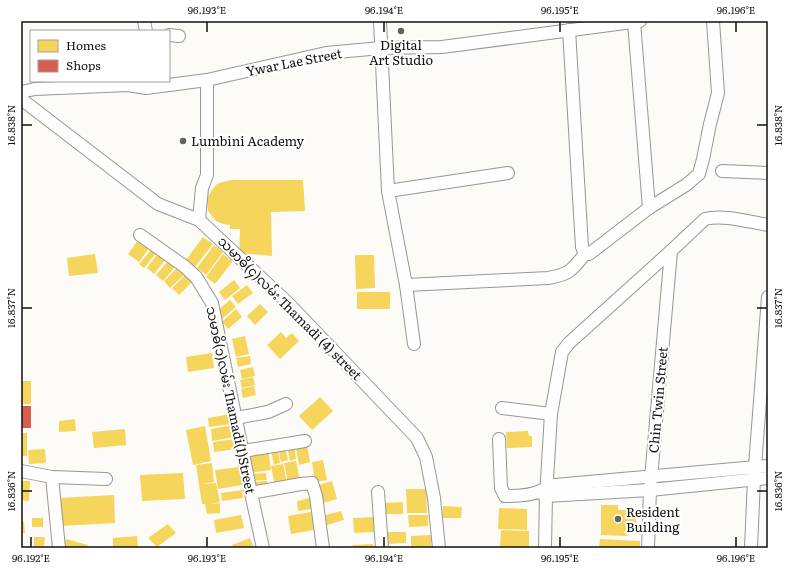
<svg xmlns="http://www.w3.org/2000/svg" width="789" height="569" font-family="Literata,'Noto Sans Myanmar',serif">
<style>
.homes{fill:#f6d55c}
.shops{fill:#d6604d}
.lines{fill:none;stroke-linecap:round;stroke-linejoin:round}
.minor-casing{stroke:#969694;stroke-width:14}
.minor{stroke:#fffefe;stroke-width:12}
.ticks{fill:none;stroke:#101010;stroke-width:1.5}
.poi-dot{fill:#636261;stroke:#fff;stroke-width:1.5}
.labels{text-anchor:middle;stroke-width:4;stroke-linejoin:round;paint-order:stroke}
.poi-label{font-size:13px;fill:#101010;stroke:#fff;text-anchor:start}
.street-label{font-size:13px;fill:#101010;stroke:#fff}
.neatline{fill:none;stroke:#101010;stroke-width:1.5}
.ticks-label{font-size:10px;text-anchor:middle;fill:#101010}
</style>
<rect width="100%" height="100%" fill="#fcfbf7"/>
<!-- homes -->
<g class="homes">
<polygon points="232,180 303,180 305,211 271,212 272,256 239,253 240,229 230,229 230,225 223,224 216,221 208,211 207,199 211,191 217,184 222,182"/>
<polygon points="203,237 213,244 195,267 186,260"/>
<polygon points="138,240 149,248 139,262 128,254"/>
<polygon points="214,245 223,252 206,275 197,268"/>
<polygon points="152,249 157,252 144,268 139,264"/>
<polygon points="158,253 166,259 154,274 147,268"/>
<polygon points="95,254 98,273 69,276 67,258"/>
<polygon points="223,254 233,261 215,284 206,277"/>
<polygon points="355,255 374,255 375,288 356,289"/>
<polygon points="168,261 175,267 163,281 156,275"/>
<polygon points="177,268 184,275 170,288 164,281"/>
<polygon points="185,275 192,282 179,295 172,288"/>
<polygon points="234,280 240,288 225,300 219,292"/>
<polygon points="247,285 253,293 238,304 232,296"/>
<rect x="357" y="292" width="33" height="17"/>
<polygon points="230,300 236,307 222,319 216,312"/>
<polygon points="260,304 268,312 255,325 247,316"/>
<polygon points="236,309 242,317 228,329 222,322"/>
<polygon points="281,332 286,338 292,333 299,341 280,359 267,345"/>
<polygon points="245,336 249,354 236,357 232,339"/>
<polygon points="212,353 214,368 188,372 186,357"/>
<polygon points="250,356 251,364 238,367 236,358"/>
<polygon points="253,367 255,376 242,379 240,370"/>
<polygon points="253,377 255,385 242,388 240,380"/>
<rect x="21" y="381" width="10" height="23"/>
<polygon points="254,386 256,395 243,398 241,389"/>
<polygon points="320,397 333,411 312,430 299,416"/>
<polygon points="230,414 231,424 209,427 208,418"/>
<polygon points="75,419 76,431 59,432 59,421"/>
<polygon points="233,425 236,437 212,441 211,429"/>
<polygon points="205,426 211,461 193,465 186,430"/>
<polygon points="125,429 126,445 94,448 92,432"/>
<polygon points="528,431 529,436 532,436 532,447 507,448 506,432"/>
<rect x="21" y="433" width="6" height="23"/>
<polygon points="235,439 236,449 214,452 213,442"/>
<polygon points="294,445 296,459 290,461 287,447"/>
<polygon points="307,445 310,462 299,465 296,448"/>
<polygon points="285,446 288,460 281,462 278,448"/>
<polygon points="268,448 271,470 248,473 245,451"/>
<polygon points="45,449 46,463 29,464 28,450"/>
<polygon points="278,449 280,463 274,465 271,450"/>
<polygon points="323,460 327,480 315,482 312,462"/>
<polygon points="296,461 300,481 288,483 284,463"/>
<polygon points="212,463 214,482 202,484 216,483 220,502 210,504 220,503 220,513 207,514 205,504 202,504 196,465"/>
<polygon points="283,464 287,484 275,486 271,466"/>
<polygon points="239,467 242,485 218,489 215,470"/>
<polygon points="183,473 185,499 142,501 140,475"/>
<polygon points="266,473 267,480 252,481 252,474"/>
<polygon points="21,481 30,481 29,501 21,500"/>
<polygon points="267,481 268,488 253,489 253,482"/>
<polygon points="332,481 337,499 320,504 315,486"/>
<polygon points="406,489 426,489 427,513 407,513"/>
<polygon points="242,490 243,498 222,501 221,493"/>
<polygon points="114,495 115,523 60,526 58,498"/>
<polygon points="310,498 312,509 298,511 297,501"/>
<polygon points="403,502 403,514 383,514 383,503"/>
<polygon points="601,505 618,505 618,510 628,510 628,514 636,515 636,524 627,525 627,536 601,535"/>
<polygon points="443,506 462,507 461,518 442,518"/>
<polygon points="499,508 527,509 527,530 498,529"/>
<polygon points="341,511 344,520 324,526 321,516"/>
<polygon points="311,512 314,530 291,534 288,516"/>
<polygon points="241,515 244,528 216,533 214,520"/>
<polygon points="408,515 428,515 428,526 409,527"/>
<polygon points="374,517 374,532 354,533 353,518"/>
<rect x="32" y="518" width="11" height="9"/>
<polygon points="21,522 24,522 25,533 21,533"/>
<polygon points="168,524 176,533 157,547 148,538"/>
<polygon points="501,530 529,531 529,548 500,548"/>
<polygon points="386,532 406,532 406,543 386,544"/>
<polygon points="431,535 431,547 411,547 411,536"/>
<polygon points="137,536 138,548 113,548 113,538"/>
<polygon points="34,537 45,537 44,546 34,546"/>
<polygon points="250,538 254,548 234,548 232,545"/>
<polygon points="66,539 88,545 87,548 63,548"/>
<polygon points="600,539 640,541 640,548 599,548"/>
<polygon points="373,544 374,548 353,548 353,545"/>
</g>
<!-- shops -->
<rect class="shops" x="21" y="406" width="10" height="22"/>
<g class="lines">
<!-- minor casing -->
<g class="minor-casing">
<g id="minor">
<polyline points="144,21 146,31"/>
<polyline points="380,21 388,191 406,285 414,344"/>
<polyline points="634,22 649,208 686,185 699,174 703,159 710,124 718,93 713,21"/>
<polyline points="569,30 582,247 585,254"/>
<polyline points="169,35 179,36"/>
<polyline points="21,92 35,89 128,85 146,88 207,80 326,53 381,48 442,47 640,21"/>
<polyline points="21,99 158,204 199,220 287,302 417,438 426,457 434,498 439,548"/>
<polyline points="722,171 768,173"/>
<polyline points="388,191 508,173"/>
<polyline points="199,220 202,188 207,175 207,80"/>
<polyline points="140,235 184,266 196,277 212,303 251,493 263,548"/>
<path d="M 406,285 L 548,278 C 570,274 571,271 585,254 L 589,254 L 649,208"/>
<polyline points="502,408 551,414"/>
<polyline points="236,418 268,412 286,404"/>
<path d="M 499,439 L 501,488 L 505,496 C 514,496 532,495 540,491 C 546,489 549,486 555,485 L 768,466"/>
<polyline points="243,451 305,441"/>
<polyline points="21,471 52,477 106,479"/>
<polyline points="52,477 59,548"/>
<polyline points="378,492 382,548"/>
<polyline points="539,492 546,496 650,490 768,478"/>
<polyline points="251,493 301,484 312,483 316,496 323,548"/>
<path d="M 545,548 L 546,496 L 551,414 L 562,352 L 569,343 L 671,251 L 705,219 C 723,214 749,222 768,225"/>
<polyline points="648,548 650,490 671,251"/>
<polyline points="751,548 754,479 768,297"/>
</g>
</g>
<!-- minor -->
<use href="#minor" class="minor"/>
</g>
<!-- ticks -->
<path class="ticks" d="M 207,22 L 207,32M 384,22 L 384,32M 560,22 L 560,32M 736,22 L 736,32M 22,125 L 32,125M 757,125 L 767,125M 22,308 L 32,308M 757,308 L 767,308M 22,491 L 32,491M 757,491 L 767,491M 31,537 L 31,547M 207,537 L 207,547M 384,537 L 384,547M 560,537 L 560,547M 736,537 L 736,547"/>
<!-- markers -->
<g class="poi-dot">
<circle cx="401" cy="31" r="4"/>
<circle cx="183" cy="141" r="4"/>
<circle cx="618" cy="519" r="4"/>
</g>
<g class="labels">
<!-- poi labels -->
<g class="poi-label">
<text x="401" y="50" text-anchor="middle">Digital<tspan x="401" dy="15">Art Studio</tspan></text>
<text x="191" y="146">Lumbini Academy</text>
<text x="626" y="517">Resident<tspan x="626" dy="15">Building</tspan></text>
</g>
<!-- street labels -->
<g class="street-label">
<text transform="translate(294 62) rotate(-11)" y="5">Ywar Lae Street</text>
<text transform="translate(290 308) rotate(45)" y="5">သမာဓိ(၄)လမ်း Thamadi (4) street</text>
<text transform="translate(231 400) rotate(78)" y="5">သမာဓိ(၁)လမ်း Thamadi(1)Street</text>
<text transform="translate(658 400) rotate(-85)" y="5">Chin Twin Street</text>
</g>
</g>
<!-- border -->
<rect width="789" height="569" fill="none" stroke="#ffffff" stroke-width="44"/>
<!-- legend -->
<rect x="30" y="30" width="140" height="52" fill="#ffffff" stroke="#9f9f9f"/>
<rect x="38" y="40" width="20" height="12" fill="#f6d55c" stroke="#9f9f9f"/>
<text x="66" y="50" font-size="12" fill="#101010">Homes</text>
<rect x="38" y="60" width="20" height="12" fill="#d6604d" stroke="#9f9f9f"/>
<text x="66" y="70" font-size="12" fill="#101010">Shops</text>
<rect x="22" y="22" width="745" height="525" class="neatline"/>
<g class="ticks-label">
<text x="207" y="14">96.193°E</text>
<text x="384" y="14">96.194°E</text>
<text x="560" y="14">96.195°E</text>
<text x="736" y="14">96.196°E</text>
<text transform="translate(11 125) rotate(-90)" y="4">16.838°N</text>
<text transform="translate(778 125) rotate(-90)" y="4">16.838°N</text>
<text transform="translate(11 308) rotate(-90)" y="4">16.837°N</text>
<text transform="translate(778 308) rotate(-90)" y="4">16.837°N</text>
<text transform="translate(11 491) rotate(-90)" y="4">16.836°N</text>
<text transform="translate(778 491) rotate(-90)" y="4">16.836°N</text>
<text x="31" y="562">96.192°E</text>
<text x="207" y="562">96.193°E</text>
<text x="384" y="562">96.194°E</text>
<text x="560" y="562">96.195°E</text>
<text x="736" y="562">96.196°E</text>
</g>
</svg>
